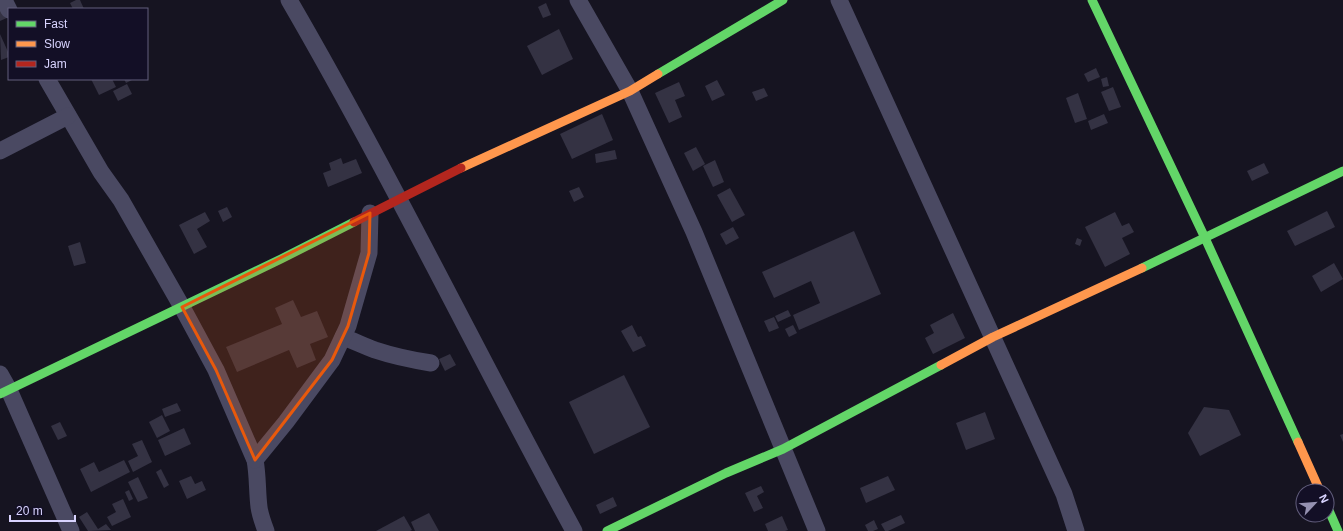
<svg xmlns="http://www.w3.org/2000/svg" width="1343" height="531" font-family="Helvetica,sans-serif">
<style>
.building{fill:#343243}
.lines{fill:none;stroke-linecap:round;stroke-linejoin:round}
.street{stroke:#4a4962;stroke-width:17}
.fast{stroke:#63d668;stroke-width:9}
.slow{stroke:#ff974d;stroke-width:9}
.jam{stroke:#b3261e;stroke-width:9}
.marked{fill:#e8590c;fill-opacity:0.2;stroke:#e8590c;stroke-width:3;stroke-linejoin:round}
</style>
<rect width="100%" height="100%" fill="#161421"/>
<!-- building -->
<g class="building">
<polygon points="0,0 9,17 0,21"/>
<polygon points="76,0 80,0 84,9 73,9 70,3"/>
<polygon points="546,3 551,15 543,18 538,7"/>
<polygon points="559,29 573,59 542,75 527,46"/>
<polygon points="0,34 9,54 9,57 1,60"/>
<polygon points="1096,68 1100,77 1088,82 1084,74"/>
<polygon points="1107,77 1109,86 1103,87 1101,79"/>
<polygon points="91,79 112,79 116,87 99,95"/>
<polygon points="124,79 134,79 126,83"/>
<polygon points="717,80 725,95 712,101 705,86"/>
<polygon points="679,82 685,96 675,100 682,117 669,123 655,93"/>
<polygon points="127,84 132,94 118,101 113,91"/>
<polygon points="1113,87 1121,107 1109,111 1101,92"/>
<polygon points="764,88 768,96 756,101 752,92"/>
<polygon points="1078,93 1087,119 1075,123 1066,98"/>
<polygon points="602,114 613,140 572,159 560,134"/>
<polygon points="1104,114 1108,123 1091,130 1088,121"/>
<polygon points="696,147 705,164 693,171 684,153"/>
<polygon points="615,150 617,159 596,163 595,154"/>
<polygon points="341,158 343,164 356,159 362,173 328,187 323,173 331,170 329,163"/>
<polygon points="715,160 724,182 713,187 703,166"/>
<polygon points="1264,163 1269,173 1252,181 1247,171"/>
<polygon points="579,187 584,197 574,202 569,191"/>
<polygon points="730,188 745,215 732,222 717,195"/>
<polygon points="227,207 232,217 223,222 218,211"/>
<polygon points="1327,211 1335,227 1295,246 1287,231"/>
<polygon points="205,212 210,221 197,229 207,247 194,254 179,225"/>
<polygon points="1115,212 1122,226 1129,223 1134,232 1122,238 1130,254 1105,267 1085,227"/>
<polygon points="733,227 739,238 726,245 720,234"/>
<polygon points="854,231 881,294 799,330 793,315 820,303 811,281 774,298 762,272"/>
<polygon points="1077,238 1082,240 1080,246 1075,244"/>
<polygon points="80,242 86,263 74,266 68,246"/>
<polygon points="1334,263 1343,279 1321,292 1312,276"/>
<polygon points="293,300 301,317 317,311 328,337 310,344 316,360 297,368 289,350 237,372 226,347 282,324 275,308"/>
<polygon points="788,310 791,316 778,322 775,316"/>
<polygon points="953,313 965,338 933,354 925,338 934,333 930,325"/>
<polygon points="774,317 779,328 769,332 764,321"/>
<polygon points="632,325 638,337 641,336 646,346 633,352 621,331"/>
<polygon points="793,325 797,333 789,337 785,329"/>
<polygon points="450,354 456,365 445,371 439,359"/>
<polygon points="624,375 650,427 594,454 569,402"/>
<polygon points="177,403 181,411 165,417 162,409"/>
<polygon points="1204,407 1229,410 1241,435 1200,456 1188,433"/>
<polygon points="985,412 995,439 966,450 956,423"/>
<polygon points="162,415 170,431 157,438 149,422"/>
<polygon points="60,422 67,436 58,440 51,426"/>
<polygon points="184,428 191,444 165,456 158,440"/>
<polygon points="1343,434 1343,442 1340,435"/>
<polygon points="142,440 152,462 133,472 128,461 138,456 132,444"/>
<polygon points="124,460 130,472 91,492 80,469 94,462 99,472"/>
<polygon points="161,469 169,485 164,488 156,472"/>
<polygon points="191,476 195,484 202,481 206,490 187,499 179,481"/>
<polygon points="888,476 895,490 866,503 860,488"/>
<polygon points="138,477 148,498 138,502 128,482"/>
<polygon points="761,486 764,492 757,496 763,508 754,512 745,493"/>
<polygon points="129,490 133,499 129,501 125,492"/>
<polygon points="613,497 617,506 600,514 596,505"/>
<polygon points="123,499 131,517 112,526 107,517 116,512 112,504"/>
<polygon points="87,512 98,529 106,524 111,530 88,531 79,517"/>
<polygon points="429,513 439,531 415,531 411,522"/>
<polygon points="901,515 905,523 888,531 885,531 881,524"/>
<polygon points="404,516 412,530 410,531 376,531"/>
<polygon points="782,516 788,530 785,531 768,531 765,524"/>
<polygon points="874,520 878,529 873,531 868,531 865,525"/>
</g>
<g class="lines">
<!-- street -->
<g class="street">
<polyline points="4,0 9,10"/>
<path d="M 289,0 C 390,174 478,355 574,531"/>
<polyline points="578,0 630,91 694,232 817,531"/>
<polyline points="839,0 1064,494 1076,531"/>
<path d="M 47,79 L 101,172 L 121,200 L 182,307 L 216,370 L 255,460 C 258,476 257,491 259,507 C 260,515 263,523 266,531"/>
<polyline points="0,151 68,116"/>
<path d="M 343,337 C 354,341 364,346 375,350 C 393,356 412,360 431,363"/>
<polyline points="0,374 9,390 71,531"/>
<polyline points="255,460 286,422 332,360 348,326 369,253 370,213"/>
</g>
<!-- fast -->
<g class="fast">
<polyline points="1092,0 1205,238 1298,442"/>
<polyline points="658,74 783,0"/>
<polyline points="1142,268 1343,171"/>
<polyline points="0,394 281,259 354,222"/>
<polyline points="1327,506 1338,531"/>
<polyline points="607,531 726,473 783,449 941,365"/>
</g>
<!-- slow -->
<g class="slow">
<polyline points="461,168 630,91 658,74"/>
<polyline points="941,365 993,337 1142,268"/>
<polyline points="1298,442 1320,491"/>
</g>
<!-- jam -->
<polyline class="jam" points="354,222 461,168"/>
</g>
<!-- marked area -->
<path class="marked" d="M 370,213 L 369,253 L 348,326 L 332,360 L 255,460 L 216,370 L 182,307 Z"/>
<!-- legend -->
<rect x="8" y="8" width="140" height="72" fill="#130f26" stroke="#625e7d"/>
<rect x="16" y="21" width="20" height="6" fill="#63d668" stroke="#625e7d"/>
<text x="44" y="28" font-size="12" fill="#d9d4ff">Fast</text>
<rect x="16" y="41" width="20" height="6" fill="#ff974d" stroke="#625e7d"/>
<text x="44" y="48" font-size="12" fill="#d9d4ff">Slow</text>
<rect x="16" y="61" width="20" height="6" fill="#b3261e" stroke="#625e7d"/>
<text x="44" y="68" font-size="12" fill="#d9d4ff">Jam</text>
<!-- north arrow -->
<g transform="translate(1315 503) rotate(64)"><circle r="19" fill="#130f26" stroke="#625e7d"/>
<path d="M0-3L7 15L0 10L-7 15Z" fill="#9591b1"/>
<text y="-6" font-size="11" font-weight="bold" text-anchor="middle" fill="#d9d4ff">N</text>
</g>
<!-- scale -->
<path d="M10 515v6h65v-6" fill="none" stroke="#d9d4ff" stroke-width="2"/>
<text x="16" y="515" font-size="12" fill="#d9d4ff" stroke="#130f26" stroke-width="3" paint-order="stroke">20 m</text>
</svg>
